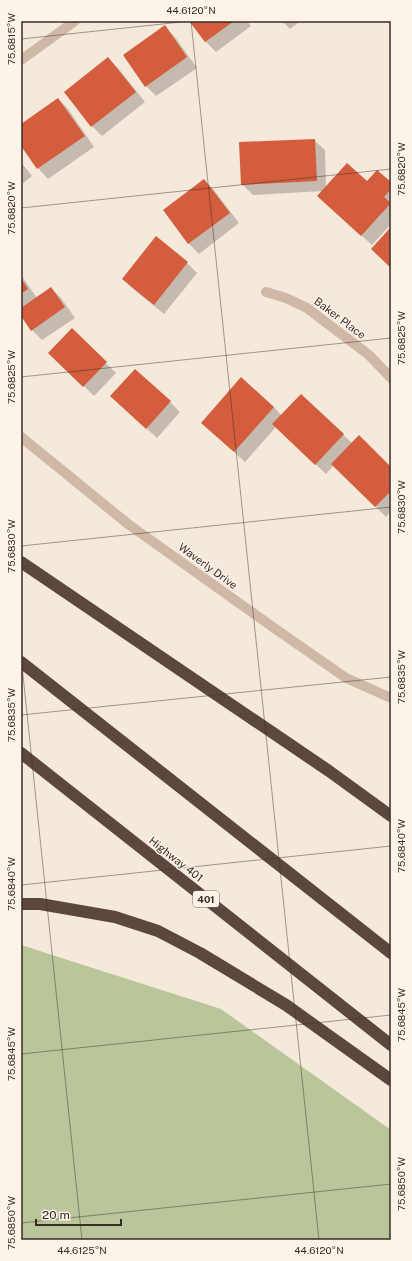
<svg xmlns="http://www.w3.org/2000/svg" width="412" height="1261" font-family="'Public Sans',sans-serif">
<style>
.green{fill:#b8c69a}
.shadow{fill:#0003}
.building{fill:#d35d3c}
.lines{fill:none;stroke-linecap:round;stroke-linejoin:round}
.street{stroke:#cfb8a6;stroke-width:10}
.highway{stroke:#5c473e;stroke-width:12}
.ticks{fill:none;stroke:#3a2d28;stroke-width:1;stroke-opacity:0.45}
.labels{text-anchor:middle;stroke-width:3;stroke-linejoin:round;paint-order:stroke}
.shield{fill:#fcf3e9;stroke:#746862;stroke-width:1}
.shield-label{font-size:10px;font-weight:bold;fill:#3a2d28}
.street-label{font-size:11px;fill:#3a2d28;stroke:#fcf3e9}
.neatline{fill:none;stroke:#3a2d28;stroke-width:1.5}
.ticks-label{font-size:10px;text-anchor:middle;fill:#3a2d28}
</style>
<rect width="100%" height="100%" fill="#f5e9dc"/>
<!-- green -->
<polygon class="green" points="21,945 221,1009 391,1130 391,1240 21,1240"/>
<!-- shadow -->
<g class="shadow">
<polygon points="190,21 247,21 251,26 216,52 206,42"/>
<polygon points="282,21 300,21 290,29"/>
<polygon points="165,27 175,37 197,68 156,96 146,86 125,55"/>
<polygon points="108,58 118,68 145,102 102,136 92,126"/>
<polygon points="58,99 68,109 94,147 48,179 38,168 21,144 21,125"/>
<polygon points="314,140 325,150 326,187 367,183 391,184 391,224 372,245 329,206 323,191 253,195 242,184"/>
<polygon points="21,162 32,176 21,185"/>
<polygon points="204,180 214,190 239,223 199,254 189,244 164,210"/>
<polygon points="156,238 187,263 197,273 164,314 133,289 123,279"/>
<polygon points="21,275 37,298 51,288 61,298 75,318 42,340 32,330 21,314"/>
<polygon points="72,330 116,373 94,396 50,353"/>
<polygon points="301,395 352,443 391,468 391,511 386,517 334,465 326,474 276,427 245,462 202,423 274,407 282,416"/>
<polygon points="170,402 180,412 157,438 122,406"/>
</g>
<!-- building -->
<g class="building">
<polygon points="189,21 234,21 205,42"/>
<polygon points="165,25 187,57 145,87 123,55"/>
<polygon points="108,57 136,92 91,127 64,92"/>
<polygon points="58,98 85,136 37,169 21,146 21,124"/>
<polygon points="315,139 317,181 241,185 239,142"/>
<polygon points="347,163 367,181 377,170 391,182 391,189 384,197 391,203 361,236 317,196"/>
<polygon points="204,179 230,213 188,244 163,210"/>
<polygon points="391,227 391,268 371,249"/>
<polygon points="156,236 188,262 154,305 122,279"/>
<polygon points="21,278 28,289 21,294"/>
<polygon points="51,287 65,307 31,331 21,316 21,308"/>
<polygon points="72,328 107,362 83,387 48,353"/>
<polygon points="135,369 171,401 146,429 110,396"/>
<polygon points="241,377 274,407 234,452 201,423"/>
<polygon points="301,394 344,434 315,465 272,424"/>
<polygon points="359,435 391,467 391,491 375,507 331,464"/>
</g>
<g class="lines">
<!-- street -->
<g class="street">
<polyline points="21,60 75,21"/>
<polyline points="266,292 286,298 307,308 369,355 391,378"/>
<polyline points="21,437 128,524 277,630 346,678 391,698"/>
</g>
<!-- highway -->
<g class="highway">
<polyline points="21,562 329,771 391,816"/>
<polyline points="21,662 391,953"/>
<polyline points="21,753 391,1045"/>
<polyline points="21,904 40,904 115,917 158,931 200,953 286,1005 391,1080"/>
</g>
</g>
<!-- ticks -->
<path class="ticks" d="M 191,21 L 319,1240M 21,39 L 191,21M 21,208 L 391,169M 21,377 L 391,338M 21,546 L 391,507M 21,656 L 82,1240M 21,715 L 391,677M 21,885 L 391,846M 21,1054 L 391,1015M 21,1223 L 391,1184"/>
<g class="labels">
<!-- shield labels -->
<rect class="shield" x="193" y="891" width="26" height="16" rx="3"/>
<g class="shield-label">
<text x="206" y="903">401</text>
</g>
<!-- street labels -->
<g class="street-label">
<text transform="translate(340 318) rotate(37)" y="4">Baker Place</text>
<text transform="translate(208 566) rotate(36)" y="4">Waverly Drive</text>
<text transform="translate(176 859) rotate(38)" y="4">Highway 401</text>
</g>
</g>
<!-- border -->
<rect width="412" height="1261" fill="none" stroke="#fcf3e9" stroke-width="44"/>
<!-- scale -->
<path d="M36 1219v6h85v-6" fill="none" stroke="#3a2d28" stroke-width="2"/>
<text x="42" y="1219" font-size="12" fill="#3a2d28" stroke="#fcf3e9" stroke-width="3" paint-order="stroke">20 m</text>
<rect x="22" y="22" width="368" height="1217" class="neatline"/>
<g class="ticks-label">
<text x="191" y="14">44.6120°N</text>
<text transform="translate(11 39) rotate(-90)" y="4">75.6815°W</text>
<text transform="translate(401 169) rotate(-90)" y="4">75.6820°W</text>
<text transform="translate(11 208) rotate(-90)" y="4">75.6820°W</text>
<text transform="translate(401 338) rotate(-90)" y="4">75.6825°W</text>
<text transform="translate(11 377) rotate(-90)" y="4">75.6825°W</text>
<text transform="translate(401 507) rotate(-90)" y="4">75.6830°W</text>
<text transform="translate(11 546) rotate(-90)" y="4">75.6830°W</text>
<text transform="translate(401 677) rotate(-90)" y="4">75.6835°W</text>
<text transform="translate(11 715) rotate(-90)" y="4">75.6835°W</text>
<text transform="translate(401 846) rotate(-90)" y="4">75.6840°W</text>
<text transform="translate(11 884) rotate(-90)" y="4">75.6840°W</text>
<text transform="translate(401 1015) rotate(-90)" y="4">75.6845°W</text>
<text transform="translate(11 1054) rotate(-90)" y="4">75.6845°W</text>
<text transform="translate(401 1184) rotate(-90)" y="4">75.6850°W</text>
<text transform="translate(11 1223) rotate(-90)" y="4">75.6850°W</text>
<text x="82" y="1254">44.6125°N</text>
<text x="319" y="1254">44.6120°N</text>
</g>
</svg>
